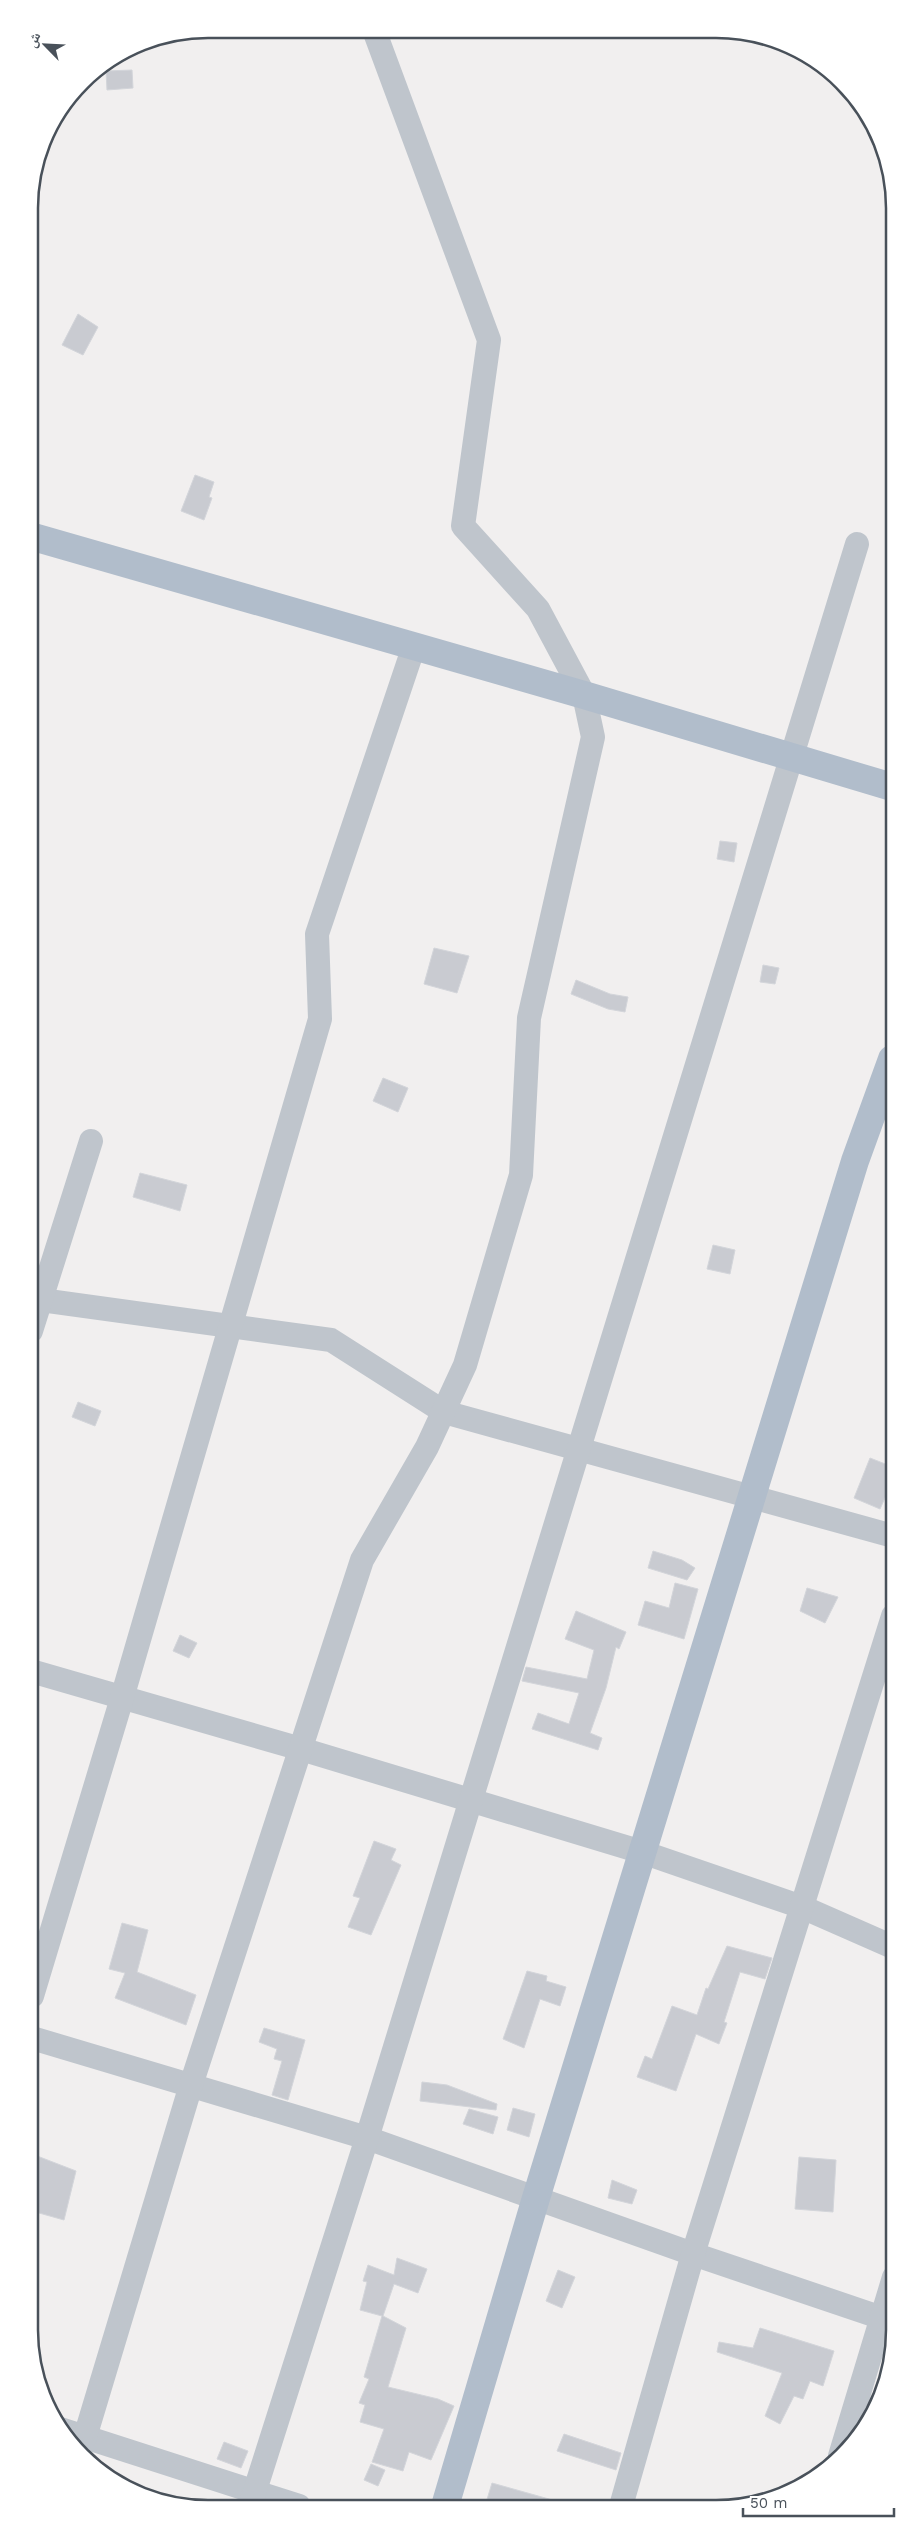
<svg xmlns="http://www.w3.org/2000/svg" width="923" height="2538" font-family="'Work Sans','Noto Naskh Arabic',sans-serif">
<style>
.building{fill:#c9cbd1;stroke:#d3d5da}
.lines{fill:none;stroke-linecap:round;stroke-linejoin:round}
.minor{stroke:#bfc5cc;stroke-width:24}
.major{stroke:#b1bdcb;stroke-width:28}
.rim{fill:none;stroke:#49515a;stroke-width:2.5}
</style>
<rect width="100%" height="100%" fill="#f1efef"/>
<!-- building -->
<g class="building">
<polygon points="132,70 133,88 107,90 106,71"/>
<polygon points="78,314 98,327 83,355 62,345"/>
<polygon points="195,475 214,482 209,497 212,498 204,520 181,511"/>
<polygon points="720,841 737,843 734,862 717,859"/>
<polygon points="434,948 469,956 457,993 424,984"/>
<polygon points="763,965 779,968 775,984 760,982"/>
<polygon points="576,980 610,994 628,997 625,1012 608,1009 571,994"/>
<polygon points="383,1078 408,1088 398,1112 373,1101"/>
<polygon points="140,1173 187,1185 180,1211 133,1197"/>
<polygon points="713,1245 735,1250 730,1274 707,1269"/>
<polygon points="78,1402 101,1411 95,1426 72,1417"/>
<polygon points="870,1458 893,1467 893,1480 880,1509 854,1498"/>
<polygon points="653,1551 682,1560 695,1568 687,1580 648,1568"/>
<polygon points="675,1583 698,1589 684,1639 638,1625 645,1601 669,1608"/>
<polygon points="807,1588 838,1597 825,1623 800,1611"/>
<polygon points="576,1611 626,1632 619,1649 616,1647 606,1688 590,1733 602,1738 598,1750 532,1729 538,1713 569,1724 579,1693 522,1681 526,1667 587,1679 594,1650 565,1639"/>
<polygon points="180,1635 197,1643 189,1658 173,1651"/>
<polygon points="374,1841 396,1849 391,1860 401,1865 371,1935 348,1927 360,1898 353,1896"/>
<polygon points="122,1923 148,1930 137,1972 196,1995 186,2025 115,1998 125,1973 109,1969"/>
<polygon points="727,1946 772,1958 765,1979 740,1972 724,2022 727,2023 719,2044 696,2034 676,2091 637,2077 645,2056 652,2059 672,2006 697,2015 706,1988 708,1989"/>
<polygon points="527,1971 547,1976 546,1981 566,1987 560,2006 540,1999 524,2048 503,2039"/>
<polygon points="264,2028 305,2040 288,2100 272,2095 282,2061 274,2059 277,2049 259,2042"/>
<polygon points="422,2082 447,2085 497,2104 496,2110 420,2101"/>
<polygon points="513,2108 535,2114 529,2137 507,2130"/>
<polygon points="469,2109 498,2117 493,2134 463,2124"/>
<polygon points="32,2154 76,2171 64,2220 32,2211"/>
<polygon points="799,2157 836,2160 833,2212 795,2209"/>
<polygon points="612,2180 637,2190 632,2204 608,2198"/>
<polygon points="397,2258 427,2269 418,2293 394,2284 383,2316 406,2328 388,2387 438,2399 454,2406 431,2460 409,2452 403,2471 372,2462 384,2429 360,2422 365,2405 359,2403 369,2379 364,2377 382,2316 360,2310 367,2282 363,2281 368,2265 394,2275"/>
<polygon points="558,2270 575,2277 562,2308 546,2301"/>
<polygon points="760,2328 834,2351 823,2386 810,2381 803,2399 794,2396 780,2424 765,2416 782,2373 717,2352 719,2342 753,2348"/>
<polygon points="564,2434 621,2453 616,2470 557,2451"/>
<polygon points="224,2442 248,2451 241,2468 217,2459"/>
<polygon points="371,2464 385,2470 378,2486 364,2480"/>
<polygon points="492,2483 556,2501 555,2506 485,2506"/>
</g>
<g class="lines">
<!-- minor -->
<g class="minor">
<polyline points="31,1296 41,1300 331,1340 444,1412 893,1536"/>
<polyline points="31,1331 91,1141"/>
<polyline points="31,1671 301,1749 642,1852 802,1907 893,1947"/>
<polyline points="32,1996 122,1698 320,1019 317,934 414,646"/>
<polyline points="32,2038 367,2138 693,2254 894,2322"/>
<polyline points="60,2429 299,2506"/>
<polyline points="85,2437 191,2085 362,1560 427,1447 465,1365 521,1175 529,1018 593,737 584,695 538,609 463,526 489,340 374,30"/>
<polyline points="840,2456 894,2277"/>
<polyline points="250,2506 367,2138 857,544"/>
<polyline points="621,2506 693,2254 893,1616"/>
</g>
<!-- major -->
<g class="major">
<polyline points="30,536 584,695 892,787"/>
<polyline points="445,2506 536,2198 855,1161 892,1059"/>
</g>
</g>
<!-- crop -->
<path d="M0 0H923V2538H0ZM208 38H716A170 170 0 0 1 886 208V2330A170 170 0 0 1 716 2500H208A170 170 0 0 1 38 2330V208A170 170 0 0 1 208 38Z" fill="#fff" fill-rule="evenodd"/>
<path class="rim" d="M208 38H716A170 170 0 0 1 886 208V2330A170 170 0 0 1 716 2500H208A170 170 0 0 1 38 2330V208A170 170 0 0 1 208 38Z"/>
<!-- north arrow -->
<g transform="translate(45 45) rotate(294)" stroke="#ffffff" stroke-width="4" paint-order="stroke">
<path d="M0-4L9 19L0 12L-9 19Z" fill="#49515a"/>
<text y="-8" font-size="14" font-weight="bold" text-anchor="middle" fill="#49515a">ش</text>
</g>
<!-- scale -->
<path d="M743 2508v8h151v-8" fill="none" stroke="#49515a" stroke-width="2.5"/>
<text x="750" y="2508" font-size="15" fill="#49515a" stroke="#ffffff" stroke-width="4" paint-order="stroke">50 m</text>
</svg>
